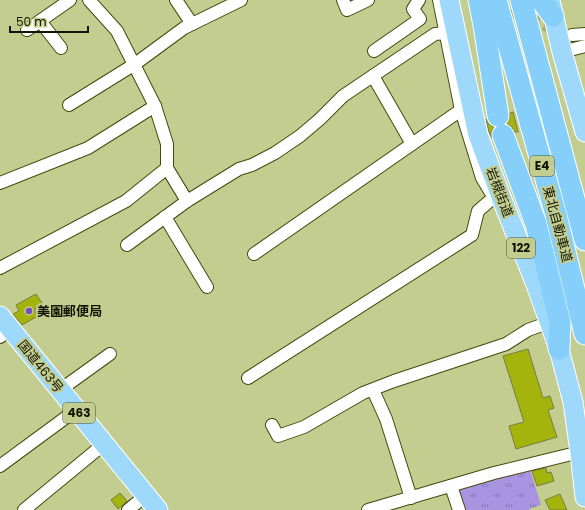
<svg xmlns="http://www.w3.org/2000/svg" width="585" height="510" font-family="Poppins,'Noto Sans JP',sans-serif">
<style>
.grass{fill:url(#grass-tufts)}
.building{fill:#a5b30d;stroke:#757d43}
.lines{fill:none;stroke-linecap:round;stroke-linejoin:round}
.minor-tunnel{stroke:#a0a873;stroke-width:12;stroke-dasharray:12 6;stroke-linecap:butt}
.minor-casing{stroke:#43490b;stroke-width:14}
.trunk-casing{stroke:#fff;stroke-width:21}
.motorway-casing{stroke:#fff;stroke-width:23}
.minor{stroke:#fff;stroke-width:12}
.trunk{stroke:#9ed8fb;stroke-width:19}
.motorway{stroke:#85cffa;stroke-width:21}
.poi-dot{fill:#754cc4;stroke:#c4cd90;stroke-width:1.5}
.labels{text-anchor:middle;stroke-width:4;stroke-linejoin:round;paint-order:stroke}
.shield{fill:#c4cd90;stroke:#474c2b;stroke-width:1}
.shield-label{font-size:12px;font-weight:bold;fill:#121400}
.street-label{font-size:13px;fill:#121400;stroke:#c4cd90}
.poi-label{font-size:13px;font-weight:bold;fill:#121400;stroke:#c4cd90;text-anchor:start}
</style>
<defs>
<pattern id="grass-tufts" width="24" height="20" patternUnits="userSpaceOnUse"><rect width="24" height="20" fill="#a894e1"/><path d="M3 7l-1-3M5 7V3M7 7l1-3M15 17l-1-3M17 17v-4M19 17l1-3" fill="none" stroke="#8778b4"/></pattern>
</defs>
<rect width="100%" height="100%" fill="#c4cd90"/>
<!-- grass -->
<polygon class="grass" points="530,470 541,505 529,509 529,510 463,510 458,494 461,489"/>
<!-- building -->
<g class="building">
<polygon points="513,112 518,132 515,132 511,126 507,124 509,120 510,113"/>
<polygon points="486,119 489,124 494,127 491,133 492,138 489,132"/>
<polygon points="36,294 42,303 38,305 39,307 34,310 38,316 22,325 13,314 19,311 16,305"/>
<polygon points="528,349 543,398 550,396 554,408 548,410 557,437 516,449 509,426 524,422 503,356"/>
<polygon points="546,468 547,473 551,472 554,481 537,486 532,471"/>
<polygon points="120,493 127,501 118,509 111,500"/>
<polygon points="560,494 567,510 550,510 545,500"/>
</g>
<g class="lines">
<!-- minor-tunnel -->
<polyline class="minor-tunnel" points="494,5 561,31"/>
<!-- minor casing -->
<g class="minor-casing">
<g id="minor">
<polyline points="176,0 192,24"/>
<polyline points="343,0 347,10 368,0"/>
<polyline points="439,0 461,110 482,178 494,198"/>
<polyline points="40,21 61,48"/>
<polyline points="27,30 70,0"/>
<polyline points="572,35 585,34"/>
<polyline points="374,51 420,19 413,9 419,0"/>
<polyline points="562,52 585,46"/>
<polyline points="373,76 412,144"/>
<polyline points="69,105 135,64 184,28 241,0"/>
<polyline points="167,168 187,201"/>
<polyline points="0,183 88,148 155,106"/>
<polyline points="165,217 207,287"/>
<polyline points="127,245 187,201 239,169 252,165 275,153 300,136 320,119 343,96 435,34 446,33"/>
<polyline points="254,254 461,110"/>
<polyline points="0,268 126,201 167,168 167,144 155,106 117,31 89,0"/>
<polyline points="0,337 11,329"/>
<polyline points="248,378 472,235 478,211 493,198"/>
<polyline points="60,390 110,354"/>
<polyline points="373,390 386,419 411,498"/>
<polyline points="272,425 278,436 304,427 363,393 394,381 506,344 528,330 550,322"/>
<polyline points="0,466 76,410"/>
<polyline points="451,486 459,510"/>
<polyline points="24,510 104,444"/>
<polyline points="128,510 146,495"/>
<polyline points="368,510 494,473 580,452"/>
</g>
</g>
<!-- trunk casing -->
<g class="trunk-casing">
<g id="trunk">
<polyline points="449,0 478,135 503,202 535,282 559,349 573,402 580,452 585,497"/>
<polyline points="550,1 562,52 585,132"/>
<polyline points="0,316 158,510"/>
</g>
</g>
<!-- motorway casing -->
<g class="motorway-casing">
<g id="motorway">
<polyline points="479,0 484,25 498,116"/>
<polyline points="496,0 556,215 585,334"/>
<polyline points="521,0 585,240"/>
<polyline points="541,0 553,16"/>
<polyline points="503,135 536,224 560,322 559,349"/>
</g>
</g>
<!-- minor -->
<use href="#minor" class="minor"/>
<!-- trunk -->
<use href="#trunk" class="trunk"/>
<!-- motorway -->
<use href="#motorway" class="motorway"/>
</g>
<!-- markers -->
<circle class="poi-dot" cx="29" cy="311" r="4"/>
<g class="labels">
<!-- shield labels -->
<g class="shield">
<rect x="530" y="156" width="24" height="20" rx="3"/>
<rect x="507" y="238" width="28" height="20" rx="3"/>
<rect x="63" y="403" width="32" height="20" rx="3"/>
</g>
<g class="shield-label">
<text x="542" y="170">E4</text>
<text x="521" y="252">122</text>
<text x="79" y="417">463</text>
</g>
<!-- street labels -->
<g class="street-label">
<text transform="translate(500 192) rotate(69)" y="5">岩槻街道</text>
<text transform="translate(558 224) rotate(75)" y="5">東北自動車道</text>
<text transform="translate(41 366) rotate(51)" y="5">国道463号</text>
</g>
<!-- poi labels -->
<g class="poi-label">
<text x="37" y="316">美園郵便局</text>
</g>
</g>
<!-- scale -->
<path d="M10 26v6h78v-6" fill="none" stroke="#121400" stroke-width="2"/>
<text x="16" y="26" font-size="12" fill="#121400" stroke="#c4cd90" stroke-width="3" paint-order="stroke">50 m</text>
</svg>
